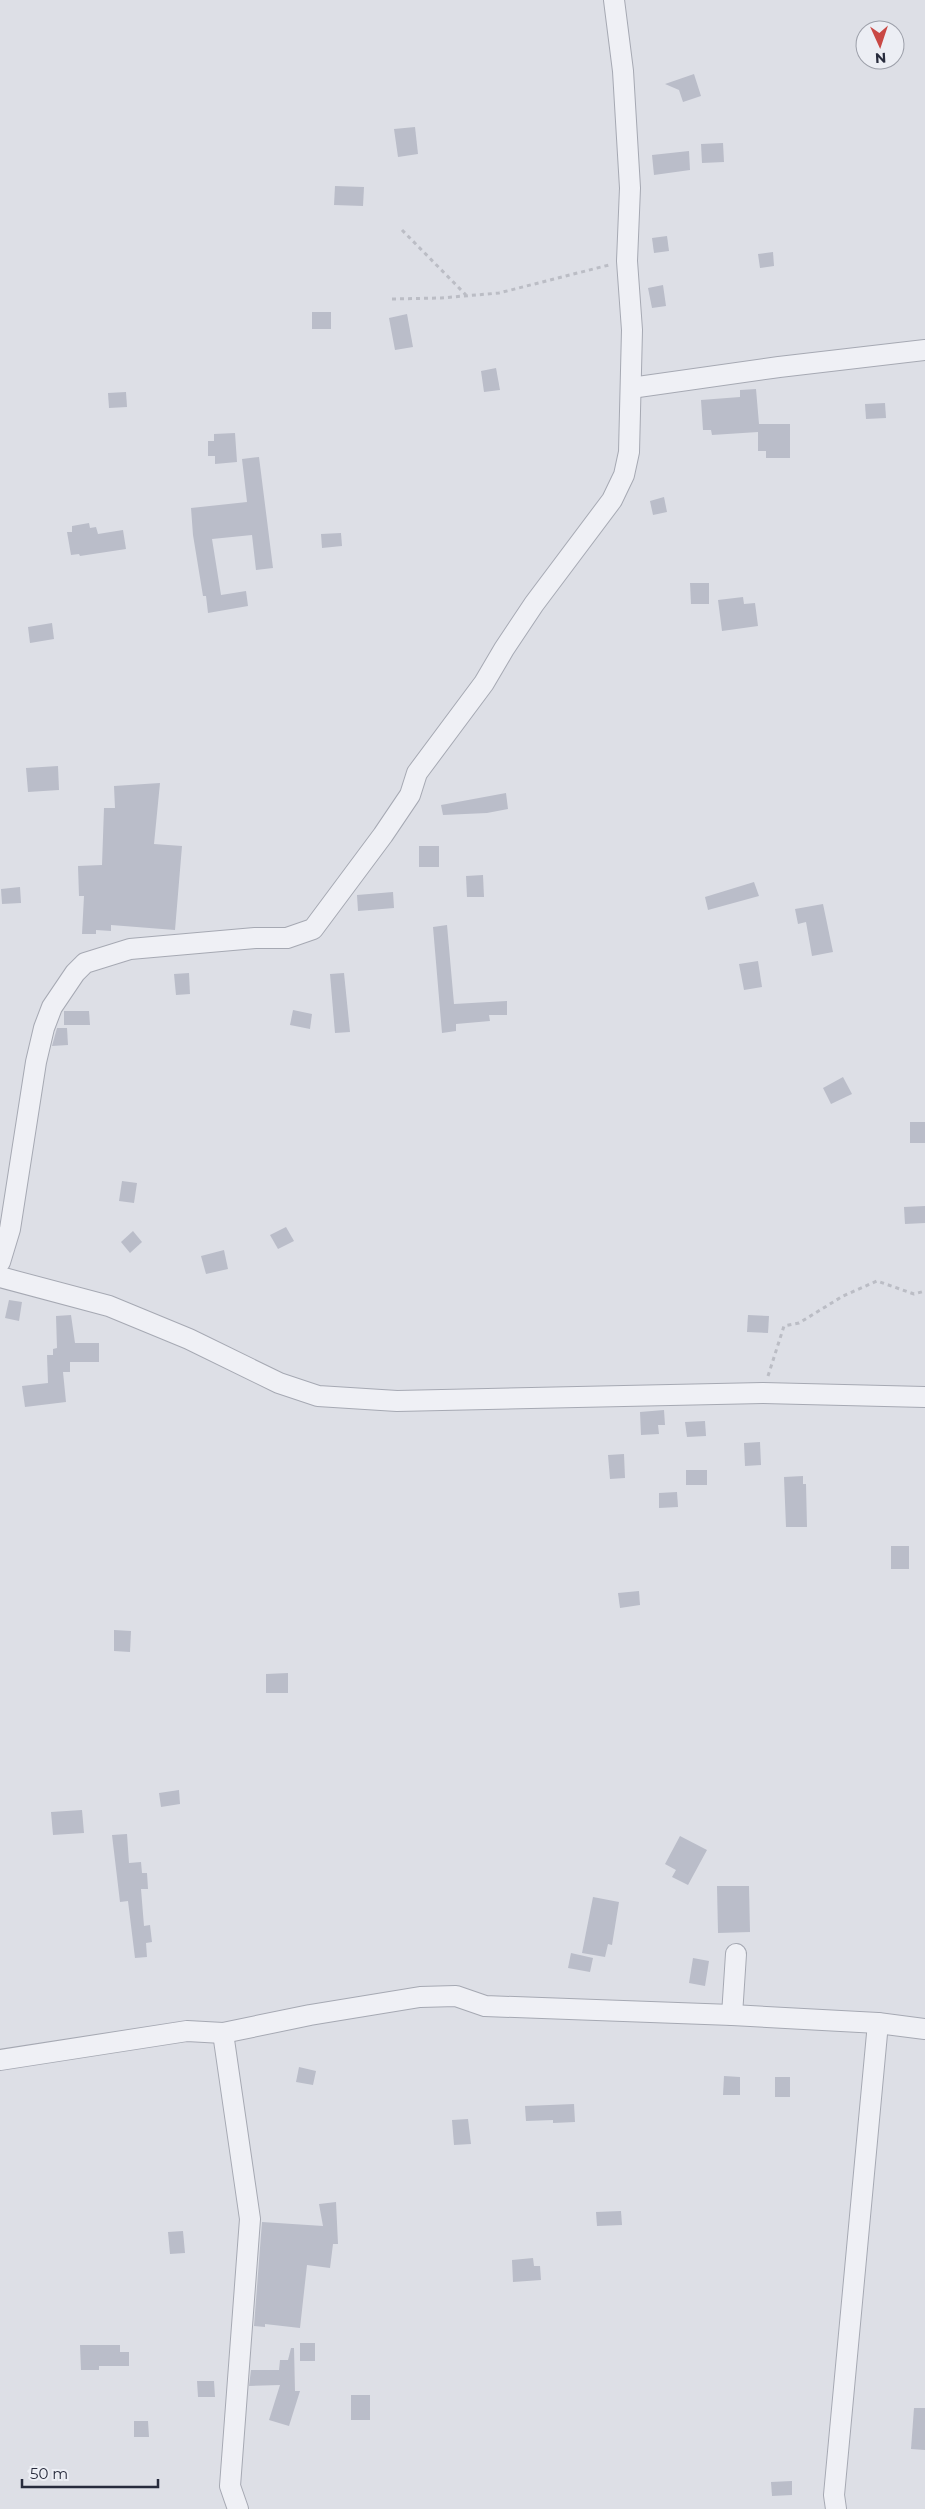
<svg xmlns="http://www.w3.org/2000/svg" width="925" height="2509" font-family="Montserrat,sans-serif">
<style>
.building{fill:#babdc9}
.lines{fill:none;stroke-linecap:round;stroke-linejoin:round}
.minor-casing{stroke:#a6a9b3;stroke-width:22}
.path{stroke:#bbbdc5;stroke-width:3;stroke-dasharray:4 4;stroke-linecap:butt}
.minor{stroke:#eff0f5;stroke-width:20}
</style>
<rect width="100%" height="100%" fill="#dddfe6"/>
<!-- building -->
<g class="building">
<polygon points="694,74 701,96 683,102 679,90 665,84"/>
<polygon points="415,127 418,154 398,157 394,129"/>
<polygon points="723,143 724,162 702,163 701,144"/>
<polygon points="689,151 690,170 654,175 652,155"/>
<polygon points="335,186 364,187 363,206 334,205"/>
<polygon points="667,236 669,251 654,253 652,238"/>
<polygon points="773,252 774,266 760,268 758,254"/>
<polygon points="663,285 666,306 652,308 648,288"/>
<rect x="312" y="312" width="19" height="17"/>
<polygon points="407,314 413,347 395,350 389,318"/>
<polygon points="496,368 500,390 484,392 481,371"/>
<polygon points="756,389 759,424 790,424 790,458 766,458 766,451 758,451 758,432 712,435 711,430 703,430 701,400 740,397 740,390"/>
<polygon points="126,392 127,407 109,408 108,393"/>
<polygon points="885,403 886,418 866,419 865,404"/>
<polygon points="235,433 237,462 215,464 215,456 208,456 208,441 214,441 214,434"/>
<polygon points="259,457 273,568 256,570 252,535 212,539 221,595 246,591 248,606 208,613 206,596 203,596 193,535 191,508 247,502 242,459"/>
<polygon points="664,497 667,512 653,515 650,501"/>
<polygon points="89,523 90,528 96,527 98,534 123,530 126,549 80,556 79,554 71,555 67,532 72,532 72,526"/>
<polygon points="341,533 342,546 322,548 321,534"/>
<polygon points="690,583 709,583 709,604 691,604"/>
<polygon points="743,597 744,604 755,603 758,626 722,631 718,600"/>
<polygon points="52,623 54,639 30,643 28,627"/>
<polygon points="58,766 59,790 28,792 26,768"/>
<polygon points="160,783 154,844 182,846 175,930 111,925 111,931 96,930 96,934 82,934 84,896 79,896 78,866 102,865 104,808 115,808 114,786"/>
<polygon points="506,793 508,809 487,813 443,815 441,805"/>
<rect x="419" y="846" width="20" height="21"/>
<polygon points="483,875 484,897 467,897 466,876"/>
<polygon points="754,882 759,896 708,910 705,897"/>
<polygon points="20,887 21,903 2,904 1,889"/>
<polygon points="393,892 394,908 358,911 357,895"/>
<polygon points="823,904 833,952 812,956 806,922 798,924 795,909"/>
<polygon points="447,925 454,1004 507,1001 507,1015 489,1015 490,1021 456,1024 456,1031 442,1033 433,927"/>
<polygon points="758,961 762,987 744,990 739,964"/>
<polygon points="189,973 190,994 176,995 174,974"/>
<polygon points="344,973 350,1032 335,1033 330,974"/>
<polygon points="293,1010 312,1014 310,1029 290,1025"/>
<polygon points="64,1011 89,1011 90,1025 64,1025"/>
<polygon points="57,1028 67,1028 68,1045 52,1046"/>
<polygon points="843,1077 852,1094 831,1104 823,1088"/>
<rect x="910" y="1122" width="15" height="21"/>
<polygon points="122,1181 137,1183 134,1203 119,1201"/>
<polygon points="925,1206 925,1223 905,1224 904,1207"/>
<polygon points="286,1227 294,1241 278,1249 270,1235"/>
<polygon points="133,1231 142,1242 130,1253 121,1242"/>
<polygon points="224,1250 228,1269 206,1274 201,1256"/>
<polygon points="9,1300 22,1302 19,1321 5,1318"/>
<polygon points="71,1315 75,1343 99,1343 99,1362 70,1362 70,1372 63,1372 66,1402 25,1407 22,1386 48,1383 47,1355 53,1355 53,1349 57,1348 56,1316"/>
<polygon points="748,1315 769,1316 768,1333 747,1332"/>
<polygon points="664,1410 665,1425 658,1425 659,1434 641,1435 640,1412"/>
<polygon points="705,1421 706,1436 687,1437 685,1422"/>
<polygon points="760,1442 761,1465 745,1466 744,1443"/>
<polygon points="624,1454 625,1478 610,1479 608,1455"/>
<rect x="686" y="1470" width="21" height="15"/>
<polygon points="803,1476 803,1484 806,1484 807,1527 786,1527 784,1477"/>
<polygon points="677,1492 678,1507 659,1508 659,1493"/>
<rect x="891" y="1546" width="18" height="23"/>
<polygon points="639,1591 640,1605 620,1608 618,1593"/>
<polygon points="114,1630 131,1631 130,1652 114,1651"/>
<polygon points="288,1673 288,1693 266,1693 266,1674"/>
<polygon points="179,1790 180,1804 161,1807 159,1793"/>
<polygon points="82,1810 84,1833 53,1835 51,1812"/>
<polygon points="127,1834 129,1863 141,1862 142,1873 147,1873 148,1889 141,1889 144,1926 150,1925 152,1942 146,1943 147,1957 135,1958 128,1901 120,1902 112,1835"/>
<polygon points="680,1836 707,1850 688,1885 672,1877 676,1870 665,1864"/>
<polygon points="717,1886 749,1886 750,1932 718,1933"/>
<polygon points="593,1897 619,1902 612,1945 608,1944 605,1957 582,1953"/>
<polygon points="571,1953 593,1958 590,1972 568,1968"/>
<polygon points="693,1958 709,1961 705,1986 689,1983"/>
<polygon points="299,2067 316,2071 313,2085 296,2082"/>
<polygon points="724,2076 740,2077 740,2095 723,2095"/>
<rect x="775" y="2077" width="15" height="20"/>
<polygon points="574,2104 575,2122 553,2123 553,2120 526,2121 525,2106"/>
<polygon points="468,2119 471,2144 454,2145 452,2120"/>
<polygon points="336,2202 338,2244 333,2244 330,2268 307,2265 300,2328 265,2324 265,2327 254,2326 262,2222 323,2226 319,2204"/>
<polygon points="621,2211 622,2225 597,2226 596,2212"/>
<polygon points="183,2231 185,2253 170,2254 168,2232"/>
<polygon points="533,2258 534,2266 540,2266 541,2280 513,2282 512,2260"/>
<rect x="300" y="2343" width="15" height="18"/>
<polygon points="80,2345 120,2345 120,2352 129,2352 129,2366 99,2366 99,2370 81,2370"/>
<polygon points="291,2348 294,2348 295,2391 300,2391 289,2426 269,2420 280,2385 249,2386 251,2370 279,2370 280,2360 288,2360"/>
<polygon points="197,2381 214,2381 215,2397 198,2397"/>
<rect x="351" y="2395" width="19" height="25"/>
<polygon points="914,2408 925,2408 925,2450 911,2449"/>
<polygon points="134,2421 148,2421 149,2437 134,2437"/>
<polygon points="792,2481 792,2495 772,2496 771,2482"/>
</g>
<g class="lines">
<!-- minor casing -->
<g class="minor-casing">
<g id="minor">
<polyline points="631,388 779,367 925,350"/>
<polyline points="0,1262 10,1229 36,1062 44,1028 52,1007 75,973 85,963 130,949 255,938 287,938 313,929 383,835 410,795 417,773 484,683 504,649 534,604 612,500 624,475 629,452 632,330 627,261 630,188 623,71 614,0"/>
<polyline points="0,1277 109,1306 189,1339 279,1383 318,1396 397,1401 763,1393 925,1397"/>
<polyline points="732,2015 736,1954"/>
<polyline points="223,2033 250,2219 230,2486 238,2509"/>
<polyline points="0,2060 187,2031 223,2033 310,2015 420,1997 456,1996 485,2006 732,2015 878,2023 925,2029"/>
<polyline points="836,2509 834,2495 878,2023"/>
</g>
</g>
<!-- path -->
<g class="path">
<polyline points="402,230 466,295"/>
<polyline points="392,299 441,298 499,293 609,265"/>
<polyline points="768,1376 784,1326 799,1323 843,1296 877,1281 914,1294 925,1291"/>
</g>
<!-- minor -->
<use href="#minor" class="minor"/>
</g>
<!-- north arrow -->
<g transform="translate(880 45) rotate(177)"><circle r="24" fill="#eceef4" stroke="#9da0aa"/>
<path d="M0-4L9 19L0 12L-9 19Z" fill="#c94844"/>
<text y="-8" font-size="14" font-weight="bold" text-anchor="middle" fill="#272b3c">N</text>
</g>
<!-- scale -->
<path d="M22 2479v8h136v-8" fill="none" stroke="#272b3c" stroke-width="2.5"/>
<text x="30" y="2479" font-size="15" fill="#272b3c" stroke="#eceef4" stroke-width="4" paint-order="stroke">50 m</text>
</svg>
